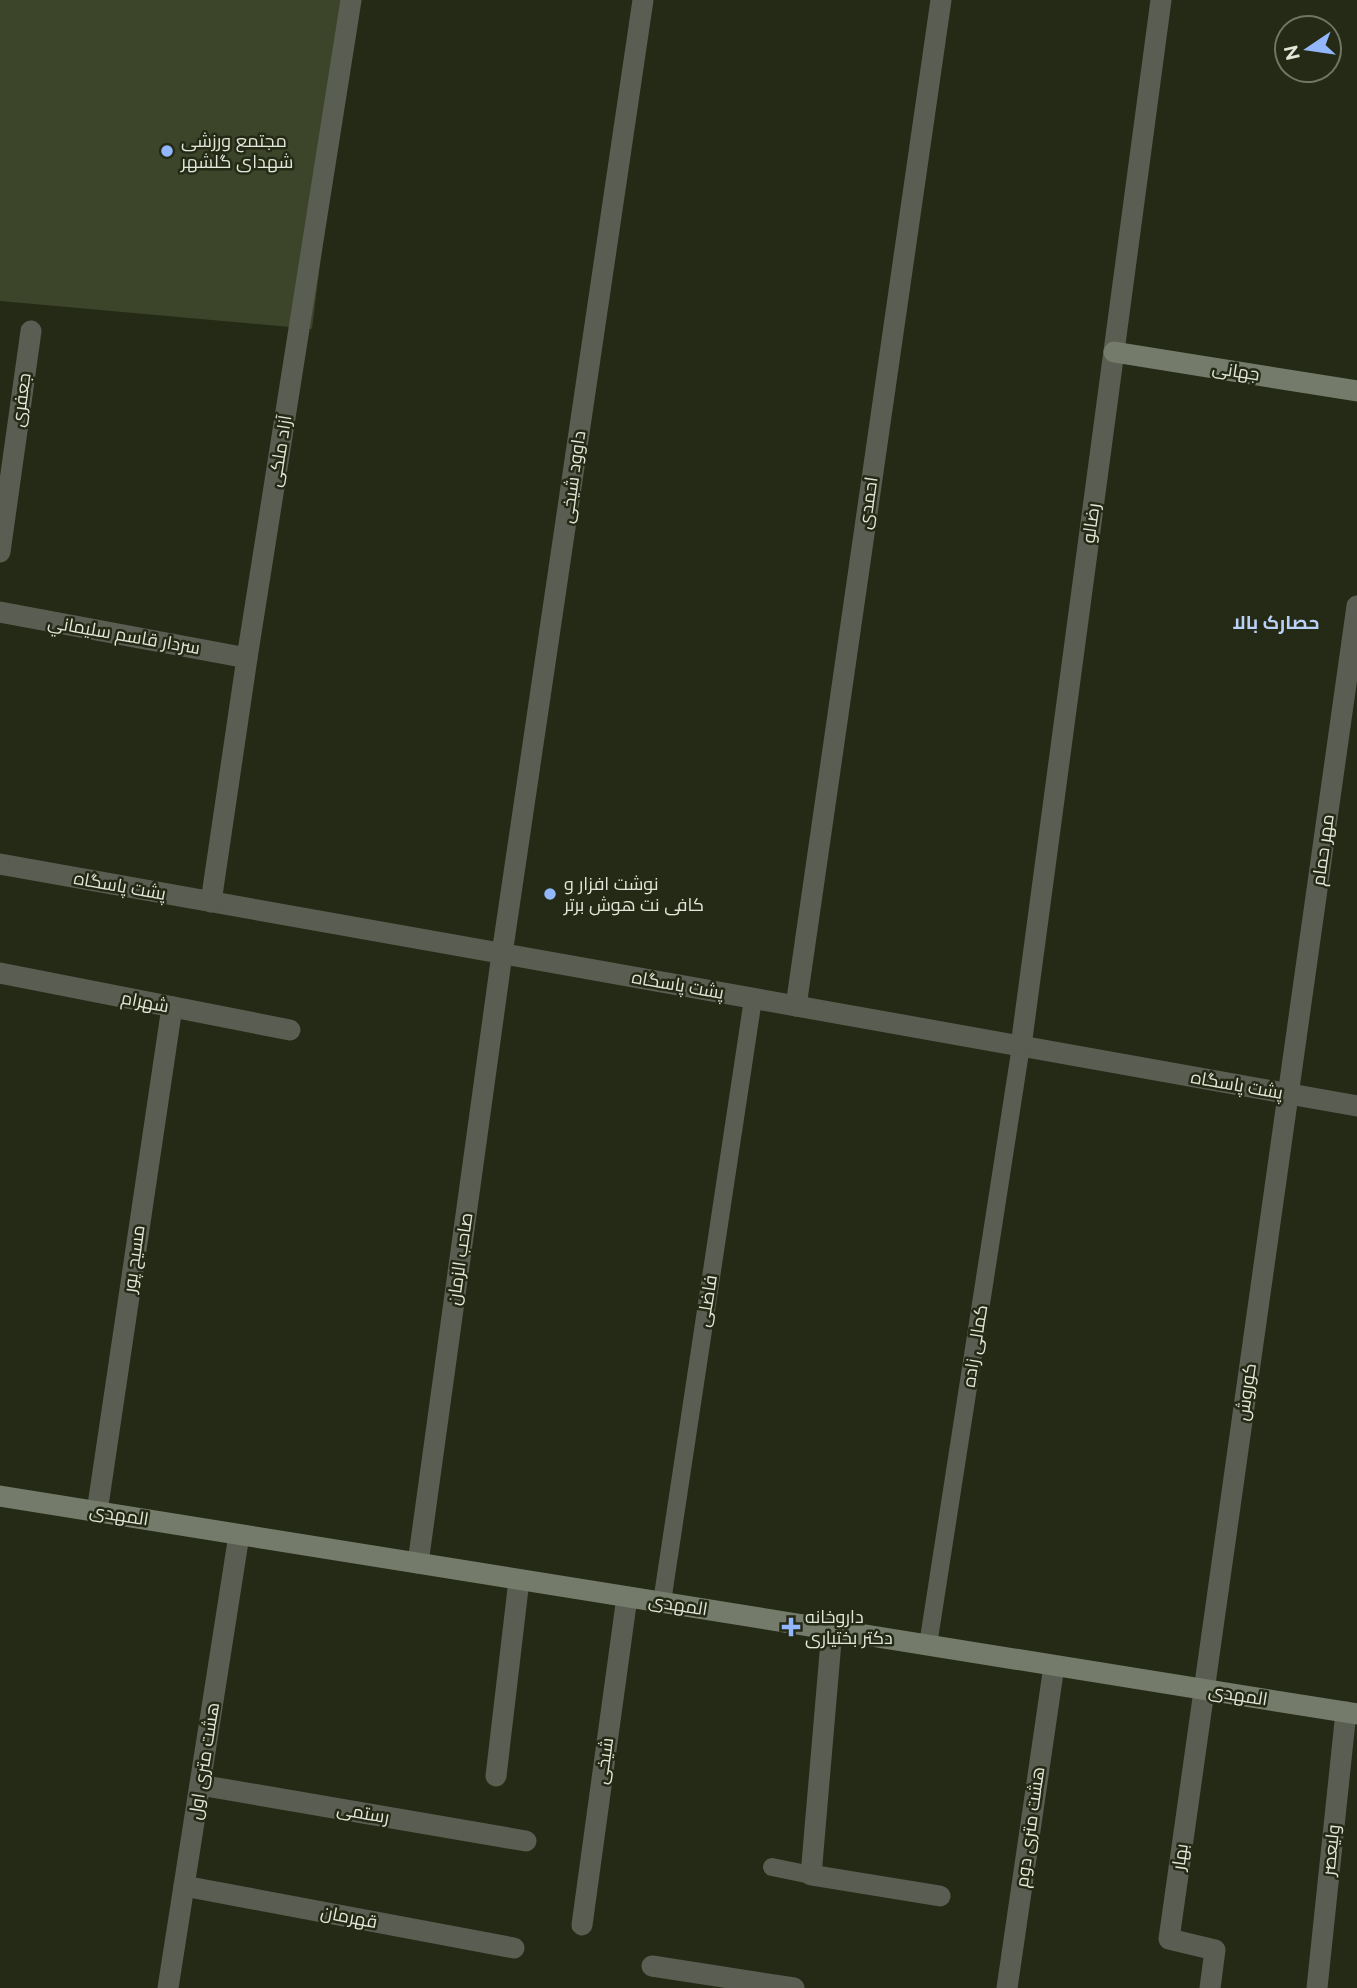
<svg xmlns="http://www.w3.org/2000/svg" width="1357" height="1988" font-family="Raleway,Cairo,sans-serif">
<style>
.green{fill:#3c4429}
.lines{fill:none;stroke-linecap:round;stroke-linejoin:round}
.lane{stroke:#595d52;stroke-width:18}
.street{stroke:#595d52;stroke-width:21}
.secondary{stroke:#757b6a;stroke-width:21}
.poi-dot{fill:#93b7fd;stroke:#242a15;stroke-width:2.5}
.labels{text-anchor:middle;stroke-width:5;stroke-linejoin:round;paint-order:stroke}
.poi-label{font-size:18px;fill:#e2e7d9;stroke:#242a15;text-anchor:start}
.street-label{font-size:18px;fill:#e2e7d9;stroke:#242a15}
.neighbourhood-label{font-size:19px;font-weight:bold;fill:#bbd0f7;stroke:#242a15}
</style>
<rect width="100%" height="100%" fill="#242a15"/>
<!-- green -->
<polygon class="green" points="0,0 353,0 312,329 0,301"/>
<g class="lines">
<!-- lane -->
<g class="lane">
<polyline points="662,1602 753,999"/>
<polyline points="928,1645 1021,1046"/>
<polyline points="772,1867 811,1875"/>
</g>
<!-- street -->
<g class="street">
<polyline points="0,552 31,331"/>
<polyline points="0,612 247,658"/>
<polyline points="0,864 1357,1106"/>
<polyline points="211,902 247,658 351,0"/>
<polyline points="0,973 290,1030"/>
<polyline points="796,1006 941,0"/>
<polyline points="1021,1046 1161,0"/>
<polyline points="97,1512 172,1007"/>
<polyline points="418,1563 502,954 643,0"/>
<polyline points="832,1630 811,1875 940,1896"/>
<polyline points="496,1776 519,1580"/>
<polyline points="200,1785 526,1841"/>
<polyline points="184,1886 514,1948"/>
<polyline points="582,1925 627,1597"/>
<polyline points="652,1966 794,1988"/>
<polyline points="168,1988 239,1535"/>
<polyline points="1007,1988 1054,1666"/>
<polyline points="1210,1988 1215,1950 1169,1939 1357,606"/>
<polyline points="1317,1988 1346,1712"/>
</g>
<!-- secondary -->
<g class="secondary">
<polyline points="1114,352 1357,391"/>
<polyline points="0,1496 1357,1714"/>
</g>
</g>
<!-- markers -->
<g class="poi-dot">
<circle cx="167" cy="151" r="7"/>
<circle cx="550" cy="894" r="7"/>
<path d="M787.5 1616.5h7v7h7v7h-7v7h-7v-7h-7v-7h7z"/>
</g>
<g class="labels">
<!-- poi labels -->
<g class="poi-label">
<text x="181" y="147">مجتمع ورزشی<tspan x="181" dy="21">شهدای گلشهر</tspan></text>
<text x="564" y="890">نوشت افزار و<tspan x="564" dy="21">کافی نت هوش برتر</tspan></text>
<text x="805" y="1623">داروخانه<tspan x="805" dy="21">دکتر بختیاری</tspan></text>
</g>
<!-- street labels -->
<g class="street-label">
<text transform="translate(1236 371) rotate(9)" y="6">جهانی</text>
<text transform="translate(21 400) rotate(-82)" y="6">جعفری</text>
<text transform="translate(280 451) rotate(-81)" y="6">آزاد ملکی</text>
<text transform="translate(573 477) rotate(-82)" y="6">داوود شیخی</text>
<text transform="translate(868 503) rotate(-82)" y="6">احمدی</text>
<text transform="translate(1091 523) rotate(-82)" y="6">رضالو</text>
<text transform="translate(124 635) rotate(10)" y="6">سردار قاسم سليماني</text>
<text transform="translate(1323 850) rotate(-82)" y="6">مهر حمام</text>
<text transform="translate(120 886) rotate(10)" y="6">پشت پاسگاه</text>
<text transform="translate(678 985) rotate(10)" y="6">پشت پاسگاه</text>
<text transform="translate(145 1002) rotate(11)" y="6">شهرام</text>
<text transform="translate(1237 1085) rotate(10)" y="6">پشت پاسگاه</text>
<text transform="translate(134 1259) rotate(-82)" y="6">مسیح پور</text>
<text transform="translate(460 1259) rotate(-82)" y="6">صاحب الزمان</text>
<text transform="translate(707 1301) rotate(-81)" y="6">فاضلی</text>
<text transform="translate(975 1346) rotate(-81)" y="6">کمالی زاده</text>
<text transform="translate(1246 1392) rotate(-82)" y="6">کوروش</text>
<text transform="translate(119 1515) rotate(9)" y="6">المهدی</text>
<text transform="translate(678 1605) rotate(9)" y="6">المهدی</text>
<text transform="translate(1238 1695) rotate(9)" y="6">المهدی</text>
<text transform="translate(204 1761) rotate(-81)" y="6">هشت متری اول</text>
<text transform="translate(604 1761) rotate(-82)" y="6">شیخی</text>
<text transform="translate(363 1813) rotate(10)" y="6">رستمی</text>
<text transform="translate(1030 1827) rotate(-82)" y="6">هشت متری دوم</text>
<text transform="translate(1331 1850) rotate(-84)" y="6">ولیعصر</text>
<text transform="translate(1180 1857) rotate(-82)" y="6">بهار</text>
<text transform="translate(349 1917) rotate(11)" y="6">قهرمان</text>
</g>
<!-- neighbourhood labels -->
<g class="neighbourhood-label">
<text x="1276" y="629">حصارک بالا</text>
</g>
</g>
<!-- north arrow -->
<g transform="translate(1308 49) rotate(257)"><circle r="33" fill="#242a15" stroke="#707663" stroke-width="2"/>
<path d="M0-5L12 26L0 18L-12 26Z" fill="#93b7fd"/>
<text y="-10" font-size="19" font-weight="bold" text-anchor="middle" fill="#e2e7d9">N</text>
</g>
</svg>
